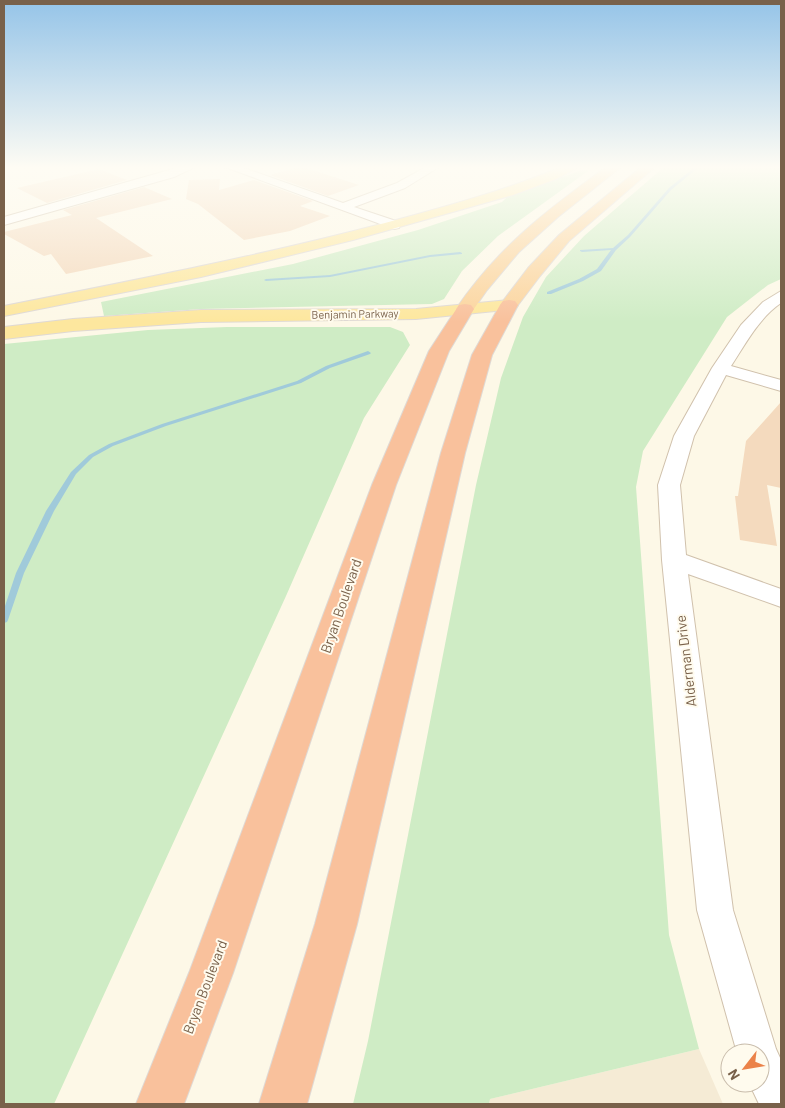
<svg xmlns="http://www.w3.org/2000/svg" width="785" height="1108" font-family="Barlow,sans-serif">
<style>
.residential{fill:#f5ebd5}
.green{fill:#cfecc5}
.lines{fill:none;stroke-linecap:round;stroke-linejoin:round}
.stream{fill:#a0cada;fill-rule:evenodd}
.building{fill:#f4dabe}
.minor-casing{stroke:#d0c1ac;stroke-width:2}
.primary-casing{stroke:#dfd9d4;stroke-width:2}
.trunk-casing{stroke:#dfd9d4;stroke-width:2}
.motorway-casing{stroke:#dfd9d4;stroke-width:2}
.minor{fill:#fff;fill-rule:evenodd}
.primary{fill:#fde79e;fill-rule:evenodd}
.trunk{fill:#fbd49d;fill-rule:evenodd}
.motorway{fill:#f9c19c;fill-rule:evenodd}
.labels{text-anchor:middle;stroke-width:4;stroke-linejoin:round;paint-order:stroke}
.far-street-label{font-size:11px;fill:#79614a;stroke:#fffbee}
.street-label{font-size:14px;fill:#79614a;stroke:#fffbee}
</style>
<rect width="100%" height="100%" fill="#fdf8e7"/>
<!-- residential -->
<polygon class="residential" points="699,1049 723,1104 489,1104 490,1099"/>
<!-- green -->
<g class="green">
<polygon points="664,167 778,167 781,170 781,279 768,285 727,317 643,451 636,487 669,935 699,1049 490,1099 489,1104 353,1104 368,1041 476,485 501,378 523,317 546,277 584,236"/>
<polygon points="582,170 588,171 498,236 462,271 444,299 432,304 201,309 104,316 101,302 293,264 418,230 502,202 508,196"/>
<polygon points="227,327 390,327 403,332 410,345 364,418 286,596 54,1104 4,1104 4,344 148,330"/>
</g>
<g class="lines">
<!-- stream -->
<g class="stream">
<polygon points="695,167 699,167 671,190 630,237 616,250 601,271 583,281 551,294 547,294 547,292 579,279 597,269 611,250 582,252 580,251 580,250 613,248 628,235 669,188"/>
<polygon points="460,252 462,253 462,254 430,257 330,277 266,281 264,280 266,279 330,275 430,255"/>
<polygon points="368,351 371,353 370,354 330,368 301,383 166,426 113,446 93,457 76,474 54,511 24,573 8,620 7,622 4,623 4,609 16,573 46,511 71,472 89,455 109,444 162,424 297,381 326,366"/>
</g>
</g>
<!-- building -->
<g class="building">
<polygon points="297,167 303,167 359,185 328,196 270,175"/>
<polygon points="99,169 127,180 47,203 17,188"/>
<polygon points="220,179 219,190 254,180 313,201 300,206 330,216 290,231 244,240 198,204 186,199 189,180"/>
<polygon points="144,187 172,199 96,218 153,256 66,274 51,254 44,256 4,234 4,232 72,215 63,210"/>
<polygon points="781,402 781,488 767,485 777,546 740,540 735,496 738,496 746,441"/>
</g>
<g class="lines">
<!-- minor casing -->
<g class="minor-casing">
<g id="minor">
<polygon points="180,167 195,167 174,177 4,225 4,217"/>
<polygon points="225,167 241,167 343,203 397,183 426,167 439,167 405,188 354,207 399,222 400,225 399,228 394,229"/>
<path d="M 781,291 L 781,303 C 759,318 746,343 731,366 L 781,380 L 781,391 L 726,375 L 694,436 L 680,485 L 686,555 L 781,589 L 781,607 L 688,574 L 733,910 L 776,1049 L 781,1060 L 781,1104 L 759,1104 L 749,1083 L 760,1083 L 760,1053 L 737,1053 L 697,910 L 662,560 L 658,485 L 674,436 L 712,368 L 741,325 L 763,302 Z"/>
</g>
</g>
<!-- primary casing -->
<g class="primary-casing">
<g id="primary">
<path d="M 561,167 L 579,167 L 556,179 L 513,195 L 353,240 L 201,277 L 4,316 L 4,306 C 131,281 259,256 385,223 C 444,207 504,191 561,167 Z"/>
<polygon points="509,300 515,301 518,305 515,309 416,319 201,322 73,331 4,339 4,327 73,319 201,310 416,309"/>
</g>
</g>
<!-- trunk casing -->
<g class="trunk-casing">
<g id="trunk">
<path d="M 606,167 L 621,167 L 558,217 L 519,252 L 487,290 L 471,313 L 465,314 L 459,313 L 456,309 C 499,246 546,211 606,167 Z"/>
<polygon points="641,167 655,167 569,241 540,276 515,309 509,310 503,309 500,305 503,301 528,268 559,235"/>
</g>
</g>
<!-- motorway casing -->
<g class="motorway-casing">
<g id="motorway">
<polygon points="509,300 515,301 518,305 492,355 465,453 357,924 307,1104 259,1104 315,924 441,453 472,355 500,305 503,301"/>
<polygon points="465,304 471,305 474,309 449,351 396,485 233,973 184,1104 136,1104 189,973 372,485 429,351 459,305"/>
</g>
</g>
<!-- minor -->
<use href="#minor" class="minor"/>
<!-- primary -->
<use href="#primary" class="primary"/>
<!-- trunk -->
<use href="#trunk" class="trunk"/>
<!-- motorway -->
<use href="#motorway" class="motorway"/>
</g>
<!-- sky -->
<linearGradient id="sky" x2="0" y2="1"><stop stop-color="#95c4e8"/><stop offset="0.52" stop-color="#fefcf4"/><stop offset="1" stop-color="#fefcf4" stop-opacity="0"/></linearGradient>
<rect width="785" height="322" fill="url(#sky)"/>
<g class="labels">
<!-- far-street labels -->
<g class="far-street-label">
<text transform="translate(355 314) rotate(-1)" y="4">Benjamin Parkway</text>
</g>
<!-- street labels -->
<g class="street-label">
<text transform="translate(341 606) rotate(-71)" y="5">Bryan Boulevard</text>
<text transform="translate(686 661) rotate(-97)" y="5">Alderman Drive</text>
<text transform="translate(205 987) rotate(-69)" y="5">Bryan Boulevard</text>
</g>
</g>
<!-- border -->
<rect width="785" height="1108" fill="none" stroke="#79614a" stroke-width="10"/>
<!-- north arrow -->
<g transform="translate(745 1068) rotate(239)"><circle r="24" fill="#fffbee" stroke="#c9bdac"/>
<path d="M0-4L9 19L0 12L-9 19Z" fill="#eb8249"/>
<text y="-8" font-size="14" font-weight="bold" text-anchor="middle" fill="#79614a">N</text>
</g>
</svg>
